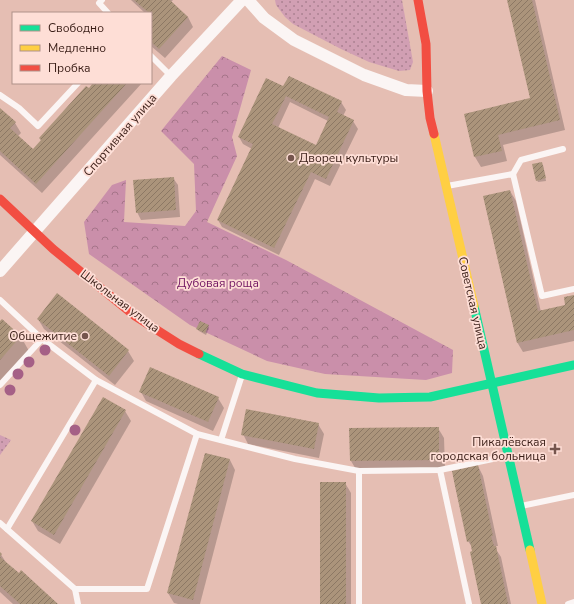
<svg xmlns="http://www.w3.org/2000/svg" width="574" height="604" font-family="'Nunito Sans',sans-serif">
<style>
.forest{fill:url(#forest-crowns)}
.park{fill:url(#park-dots)}
.shadow{fill:#0003;fill-rule:evenodd}
.building{fill:url(#building-hatch);fill-rule:evenodd}
.lines{fill:none;stroke-linecap:round;stroke-linejoin:round}
.lane{stroke:#fbf5f4;stroke-width:6}
.street{stroke:#fbf5f4;stroke-width:12}
.fast{stroke:#16e098;stroke-width:9}
.slow{stroke:#ffcf43;stroke-width:9}
.jam{stroke:#f24e42;stroke-width:9}
.tree{fill:#a56086}
.poi-dot{fill:#75554d;stroke:#feded6;stroke-width:1.5}
.labels{text-anchor:middle;stroke-width:3.5;stroke-linejoin:round;paint-order:stroke}
.street-label{font-size:12px;fill:#391d16;stroke:#feded6}
.poi-label{font-size:12px;fill:#391d16;stroke:#feded6;text-anchor:end}
.park-label{font-size:12px;fill:#701462;stroke:#feded6}
</style>
<defs>
<pattern id="forest-crowns" width="20" height="18" patternUnits="userSpaceOnUse"><rect width="20" height="18" fill="#ca8faa"/><path d="M2 6a3 3 0 1 1 6 0M12 15a3 3 0 1 1 6 0" fill="none" stroke="#a57489"/></pattern>
<pattern id="park-dots" width="8" height="8" patternUnits="userSpaceOnUse"><rect width="8" height="8" fill="#d19fb3"/><path d="M2 2h.1M6 6h.1" fill="none" stroke="#ab8191" stroke-width="1.8" stroke-linecap="round"/></pattern>
<pattern id="building-hatch" width="6" height="6" patternUnits="userSpaceOnUse"><rect width="6" height="6" fill="#ab947b"/><path d="M-1 1l2-2M0 6l6-6M5 7l2-2" fill="none" stroke="#8c7864"/></pattern>
</defs>
<rect width="100%" height="100%" fill="#e5beb3"/>
<!-- forest -->
<polygon class="forest" points="222,56 251,70 232,137 237,156 207,222 286,260 453,350 452,373 426,380 325,374 267,361 190,325 89,254 84,222 112,185 126,180 124,222 185,226 196,211 194,164 161,131"/>
<!-- park -->
<g class="park">
<polygon points="275,0 402,0 413,62 410,70 399,71 369,62 341,49 293,24 285,17 276,5"/>
<polygon points="0,435 11,440 0,455"/>
</g>
<!-- shadow -->
<g class="shadow">
<polygon points="131,0 173,0 171,2 188,17 193,27 165,58 151,46 151,21 152,20 151,19 151,13 145,13"/>
<polygon points="508,0 535,0 565,130 503,145 507,161 481,167 475,157 465,114 531,99"/>
<polygon points="95,83 142,83 42,193 0,155 0,109 15,123 21,133 18,136 34,150"/>
<path d="M 284,88 L 341,102 L 346,110 L 343,116 L 353,121 L 358,129 L 330,186 L 315,179 L 279,255 L 222,227 L 218,220 L 252,149 L 243,144 L 239,137 ZM 290,102 L 328,121 L 316,146 L 278,128 Z"/>
<polygon points="543,165 546,181 538,182 537,180"/>
<polygon points="173,178 178,185 180,217 141,220 137,212"/>
<polygon points="510,191 516,201 541,312 567,306 574,296 574,341 523,352 517,342"/>
<polygon points="38,319 128,351 134,361 115,385 44,329"/>
<polygon points="2,320 21,337 29,351 0,383 0,322"/>
<polygon points="208,325 209,328 206,335 199,331 197,329"/>
<polygon points="141,392 218,398 224,408 213,431 146,401"/>
<polygon points="125,411 131,421 60,544 38,531 32,521"/>
<polygon points="318,424 324,434 319,458 248,444 243,434"/>
<polygon points="438,428 444,438 445,469 357,471 351,461"/>
<polygon points="230,460 235,470 200,604 178,604 174,603 168,593"/>
<polygon points="478,466 483,476 498,546 496,546 497,551 501,557 511,604 482,604 473,552 472,547 468,541"/>
<polygon points="345,483 351,493 351,604 321,604"/>
<polygon points="0,553 7,564 57,604 13,604 0,592"/>
</g>
<!-- building -->
<g class="building">
<polygon points="134,0 170,0 188,17 159,49 151,42 151,19 153,17 151,15 151,13 149,13"/>
<polygon points="507,0 532,0 560,120 498,135 502,151 474,157 464,114 530,98"/>
<path d="M 289,76 L 342,101 L 337,112 L 354,120 L 326,179 L 311,172 L 274,248 L 217,220 L 253,144 L 238,137 L 266,78 L 283,86 ZM 286,96 L 329,117 L 316,145 L 272,124 Z"/>
<polygon points="93,83 127,83 36,184 0,151 0,108 16,122 10,128 33,149 41,140 39,138 86,86 89,88"/>
<polygon points="542,162 546,178 536,181 532,164"/>
<polygon points="174,177 176,210 136,213 133,180"/>
<polygon points="510,190 538,311 565,305 564,297 574,295 574,330 517,343 483,196"/>
<polygon points="57,293 129,350 109,376 37,319"/>
<polygon points="2,319 21,336 0,360 0,321"/>
<polygon points="200,321 209,325 205,333 196,329"/>
<polygon points="150,367 219,397 208,422 139,392"/>
<polygon points="103,397 126,410 54,535 31,521"/>
<polygon points="246,409 319,423 314,449 241,435"/>
<polygon points="439,427 439,460 350,461 349,428"/>
<polygon points="205,453 230,459 193,600 167,593"/>
<polygon points="478,465 493,536 491,536 494,546 496,546 508,604 481,604 470,552 472,551 470,541 467,542 455,486 452,471"/>
<rect x="320" y="482" width="26" height="122"/>
<polygon points="0,552 2,554 0,557 19,573 21,570 58,604 20,604 0,586"/>
</g>
<g class="lines">
<!-- lane -->
<g class="lane">
<polyline points="102,0 99,3 108,13"/>
<polyline points="151,56 171,76"/>
<polyline points="0,95 19,108 38,126 78,83"/>
<polyline points="513,174 521,160 563,149"/>
<polyline points="447,186 513,174 542,296 574,289"/>
<polyline points="0,300 42,339 96,380 197,434 295,459 359,471 440,470 507,456"/>
<polyline points="0,385 42,339"/>
<polyline points="221,440 242,375"/>
<polyline points="440,470 469,604"/>
<polyline points="359,471 359,604"/>
<polyline points="521,506 574,495"/>
<polyline points="0,523 75,589 78,604"/>
<polyline points="7,529 96,380"/>
<polyline points="75,589 147,589 197,434"/>
<polyline points="568,604 574,602"/>
</g>
<!-- street -->
<g class="street">
<polyline points="248,0 264,18 294,40 364,75 406,90 427,91"/>
<polyline points="0,271 171,76 242,0"/>
</g>
<!-- fast -->
<g class="fast">
<polyline points="474,306 530,550"/>
<polyline points="199,354 242,374 317,393 379,398 430,397 574,365"/>
</g>
<!-- slow -->
<g class="slow">
<polyline points="434,134 474,306"/>
<polyline points="530,550 542,604"/>
</g>
<!-- jam -->
<g class="jam">
<polyline points="418,0 426,44 427,91 430,118 434,134"/>
<polyline points="0,199 53,249 135,316 179,344 199,354"/>
</g>
</g>
<!-- trees -->
<g class="tree">
<circle cx="45" cy="350" r="5.5"/>
<circle cx="29" cy="362" r="5.5"/>
<circle cx="18" cy="374" r="5.5"/>
<circle cx="10" cy="390" r="5.5"/>
<circle cx="75" cy="430" r="5.5"/>
</g>
<!-- markers -->
<g class="poi-dot">
<circle cx="291" cy="158" r="4"/>
<circle cx="85" cy="336" r="4"/>
<path d="M553 443h4v4h4v4h-4v4h-4v-4h-4v-4h4z"/>
</g>
<g class="labels">
<!-- street labels -->
<g class="street-label">
<text transform="translate(120 135) rotate(-49)" y="4">Спортивная улица</text>
<text transform="translate(120 301) rotate(37)" y="4">Школьная улица</text>
<text transform="translate(473 303) rotate(77)" y="4">Советская улица</text>
</g>
<!-- poi labels -->
<g class="poi-label">
<text x="299" y="162" text-anchor="start">Дворец культуры</text>
<text x="77" y="340">Общежитие</text>
<text x="546" y="446">Пикалёвская<tspan x="546" dy="14">городская больница</tspan></text>
</g>
<!-- park labels -->
<g class="park-label">
<text x="218" y="287">Дубовая роща</text>
</g>
</g>
<!-- legend -->
<rect x="12" y="12" width="140" height="72" fill="#feded6" stroke="#af9189"/>
<rect x="20" y="25" width="20" height="6" fill="#16e098" stroke="#af9189"/>
<text x="48" y="32" font-size="12" fill="#391d16">Свободно</text>
<rect x="20" y="45" width="20" height="6" fill="#ffcf43" stroke="#af9189"/>
<text x="48" y="52" font-size="12" fill="#391d16">Медленно</text>
<rect x="20" y="65" width="20" height="6" fill="#f24e42" stroke="#af9189"/>
<text x="48" y="72" font-size="12" fill="#391d16">Пробка</text>
</svg>
